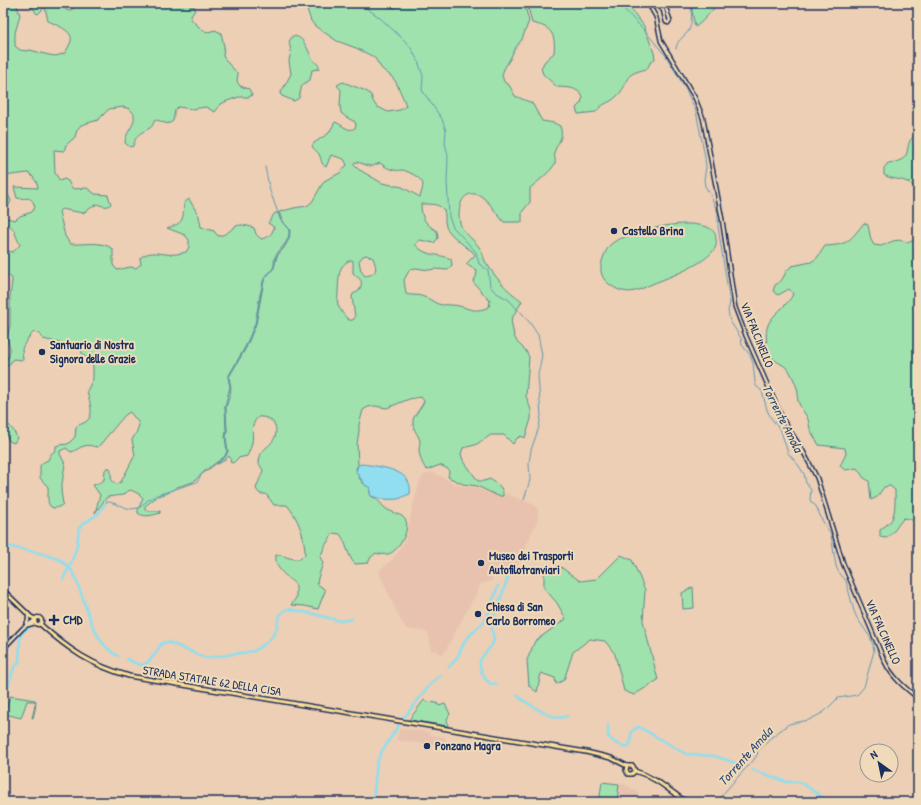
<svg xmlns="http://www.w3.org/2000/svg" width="921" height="805" font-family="'Patrick Hand',sans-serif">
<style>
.built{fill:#e8c2ae}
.green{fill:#9fe2ad;stroke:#5d8886;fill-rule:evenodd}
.water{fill:#90def0;stroke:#6198b6}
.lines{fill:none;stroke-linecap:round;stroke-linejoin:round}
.stream{stroke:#6198b6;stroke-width:1}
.canal{stroke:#90def0;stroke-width:2.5}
.minor-casing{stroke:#1b2f5e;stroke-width:5.5}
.major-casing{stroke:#1b2f5e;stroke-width:6}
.minor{stroke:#efdab9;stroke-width:2.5}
.major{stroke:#fedd96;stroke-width:3}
.poi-dot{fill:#1b2f5e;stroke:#efdab9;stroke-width:1.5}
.labels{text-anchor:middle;stroke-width:4;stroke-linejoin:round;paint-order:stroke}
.poi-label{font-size:12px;font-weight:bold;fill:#1b2f5e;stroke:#efdab9;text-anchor:start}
.street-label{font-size:12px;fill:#1b2f5e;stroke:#efdab9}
.water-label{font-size:13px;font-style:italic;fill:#2d4974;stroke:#efdab9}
</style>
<rect width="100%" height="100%" fill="#eccfb4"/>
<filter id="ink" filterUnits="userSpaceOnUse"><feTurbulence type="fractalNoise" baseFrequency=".025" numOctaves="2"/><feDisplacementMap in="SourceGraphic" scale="8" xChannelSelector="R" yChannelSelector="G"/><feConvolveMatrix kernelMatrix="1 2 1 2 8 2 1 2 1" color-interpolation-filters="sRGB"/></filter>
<g filter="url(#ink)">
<!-- built -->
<g class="built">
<polygon points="432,472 460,486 473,487 501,497 504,496 508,493 509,495 534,505 538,509 538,513 537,521 518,565 513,570 507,573 504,577 493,573 491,581 481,584 443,655 435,650 431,651 429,634 423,631 407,629 400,619 379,572 382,568 386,565 393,559 404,543 407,536 412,509 420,481 424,475"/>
<polygon points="400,729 429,732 430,735 445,737 446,741 458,744 458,748 396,740"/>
<polygon points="619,784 626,785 639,793 636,802 617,802"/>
</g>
<!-- green -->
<g class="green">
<path d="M 3,3 L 16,3 L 20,15 L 15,33 L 15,46 L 20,50 L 27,51 L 30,50 L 49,55 L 56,56 L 65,53 C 67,49 70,45 71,41 C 74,31 55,24 48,21 L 45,7 L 38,14 L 36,13 L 34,9 L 30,9 L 36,3 L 55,4 L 65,3 L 66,10 L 69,11 L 74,8 L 76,3 L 187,3 L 190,6 L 195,7 L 195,10 L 191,16 L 191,19 L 202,30 L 208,32 L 215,30 L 221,33 L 224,46 L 223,56 L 227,62 L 238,74 L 237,81 L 240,86 L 249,89 L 252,95 L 249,97 L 239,97 L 227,101 L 221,104 L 215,112 L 206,107 L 192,109 L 178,107 L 175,110 L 173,121 C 166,127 162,120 155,120 C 153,123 153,126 150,128 C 138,135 138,132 133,146 L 130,147 L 125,143 C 125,131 136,127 134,114 L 130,109 L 123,107 L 109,109 L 98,120 L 81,125 L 77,130 L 75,137 L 66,145 L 64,151 L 54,150 L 55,173 L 60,181 L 64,179 L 68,181 L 71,187 L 74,189 L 87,188 L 95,194 L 108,195 L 111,204 C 107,208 102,206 97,204 L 83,213 L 61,209 L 59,212 L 65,236 L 70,244 C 84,245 101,240 113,249 L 113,265 L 117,270 L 130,267 L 136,268 L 141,264 L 140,258 C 149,251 155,253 165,254 C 172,255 179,254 186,252 L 189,247 L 189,240 L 185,235 L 167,228 C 184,223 183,220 184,203 L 189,199 L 199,216 L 201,227 L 214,231 L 218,236 C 236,233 230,219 254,228 L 256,234 L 261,239 C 269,237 272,235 274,227 L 268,223 L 275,213 L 278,213 L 281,221 L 289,230 C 290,242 281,247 276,255 C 273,259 275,264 273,268 C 270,273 265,275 263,281 L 255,324 L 245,347 L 228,377 L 230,387 L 225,407 L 226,431 L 225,437 L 227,452 L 224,457 L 206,470 L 193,482 L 177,487 L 168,493 L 158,496 L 145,506 L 145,509 L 147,511 L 160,511 L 160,513 C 153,515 145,518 138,513 L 138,510 L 143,498 L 139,494 L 131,490 L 128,491 L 123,495 L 107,497 L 95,513 L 100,495 L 93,485 L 99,483 L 104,480 L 105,470 L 107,468 L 110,468 C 113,475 108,481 117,484 L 121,482 L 135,455 L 132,440 L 137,431 L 139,425 L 138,422 L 130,412 L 125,415 L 98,447 C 93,447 90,444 84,446 C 79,447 76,451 71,452 L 66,448 L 60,451 L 60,454 L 65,464 L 61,491 L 63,504 C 61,506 57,508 54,508 C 45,507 49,493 48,487 L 40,478 L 40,466 L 42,463 L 48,460 L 51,454 L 56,450 L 56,446 L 59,445 L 68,444 L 75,437 L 76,427 C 79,424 83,424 87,421 C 95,414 89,400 87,391 L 93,379 L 93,366 L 87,358 L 82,354 L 81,348 L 78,347 L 72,348 L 65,347 L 61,343 L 43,339 L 40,334 L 34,332 C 30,335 23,345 22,349 C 22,353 23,356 23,360 L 13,359 L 10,364 L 3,368 L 3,362 L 9,357 L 10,348 L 7,338 L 10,325 L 10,296 L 12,282 L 12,279 L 10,276 L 3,274 L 3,250 L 13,252 L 20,245 C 19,242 18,241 17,238 C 13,230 16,229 6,224 L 3,226 L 3,187 L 6,190 L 11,201 L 4,215 L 6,218 L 15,220 L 20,216 L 32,212 L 35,207 C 31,194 27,200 17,198 L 14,187 L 38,188 C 38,183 32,174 28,173 L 3,176 Z"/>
<path d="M 300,3 L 380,3 L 394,8 L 400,6 L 401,3 L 524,3 L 529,21 L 522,39 L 514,50 L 510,59 L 504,69 L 502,75 L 504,82 L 509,85 L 515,96 L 532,103 L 542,121 L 554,123 L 560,126 C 564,138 559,140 555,150 C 553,154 556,159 555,163 C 553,170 536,183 530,188 L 530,202 L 522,212 L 522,222 L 504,222 C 498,216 486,197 479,195 C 460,188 456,213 461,226 C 465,234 473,239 479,247 C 482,251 483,256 485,261 C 496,278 505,289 522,301 L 511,320 L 514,336 L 517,342 L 526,351 L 529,357 L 526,396 L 531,410 L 531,419 L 525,438 L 521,436 L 516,439 L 513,444 L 504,435 L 491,435 L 475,445 L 463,448 L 461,454 L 463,460 L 478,481 L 484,481 L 490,479 C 497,484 504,487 503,496 L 498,496 L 477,486 L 463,484 L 448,477 L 449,472 L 448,469 L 440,465 L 427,470 C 422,465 420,457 419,450 C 419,447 420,444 420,441 C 418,433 412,430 413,420 C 414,415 422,407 424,401 L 421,397 L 409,399 L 387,408 L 375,406 L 368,407 L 363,410 L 359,425 L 359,431 L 357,444 L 358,465 L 356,468 C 357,476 362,485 370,487 L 370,493 L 371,496 C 378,499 380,503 385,508 C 391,513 402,513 406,521 C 410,531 398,552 388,554 C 384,555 379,554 376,553 L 371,557 L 368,563 L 355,564 C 347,556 347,543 340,534 L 333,533 L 325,546 L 320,557 L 323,563 L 318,578 L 317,584 L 323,588 L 325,591 L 318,609 L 305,606 L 291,605 L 296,598 L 296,585 C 287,576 274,569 276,555 C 286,555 289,560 300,559 L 305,554 C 305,536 298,518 287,505 L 274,505 L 266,494 L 260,494 L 256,489 C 258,482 261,477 263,470 L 259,464 C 259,460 260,455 262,452 C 266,447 272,444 275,437 C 279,424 270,416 258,417 C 249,427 254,432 252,443 C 251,447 249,452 247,456 L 238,458 L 233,463 L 230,462 L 231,459 L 229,456 L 222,462 L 217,464 L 225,457 L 228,452 L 226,437 L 227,431 L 226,407 L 230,395 L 231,388 L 229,377 L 246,348 L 256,324 L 264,281 L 266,277 L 274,268 L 277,256 L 284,248 L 289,239 L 290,230 L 282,220 L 279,212 L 294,208 L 307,206 L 312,202 L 324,181 L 340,173 L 347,165 L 344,159 L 331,155 L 326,167 C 320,163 322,160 319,154 C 317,151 314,150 312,146 L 314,143 L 329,133 L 335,122 C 342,124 348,133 355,128 L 356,125 L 355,122 L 346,117 L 341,113 L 340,106 L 341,90 L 337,85 L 343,82 L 366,91 L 371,95 L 373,101 L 376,106 L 388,112 L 400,110 L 406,106 L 404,100 L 396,82 L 392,77 L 382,69 L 374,57 L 356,48 L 337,41 L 315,26 L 311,21 L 307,9 ZM 355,162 C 361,162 368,167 373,166 C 375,165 377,164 380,163 C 384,166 388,169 394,170 C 397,171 400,170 403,170 C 409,172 423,178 423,185 C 423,188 421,193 420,197 L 402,187 L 382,183 L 358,169 L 353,164 ZM 421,204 C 431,204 446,203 445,217 C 445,221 445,225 447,229 C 454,238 464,246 473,252 L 475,255 L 466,264 L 477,271 L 476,277 L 473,282 L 490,301 L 489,307 C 471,315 467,305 450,305 C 446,304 443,306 438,304 C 433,302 429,298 424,297 C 418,294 412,296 406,294 L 404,280 L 410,269 L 416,268 L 429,270 L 435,269 L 448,270 L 452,265 L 451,259 C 438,253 425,257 415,244 L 420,240 L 434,243 L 438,238 L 437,231 C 425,224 421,218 421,204 ZM 366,255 L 373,258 C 377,269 378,274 365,276 L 361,271 L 359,261 L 363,256 ZM 352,260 L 353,261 L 353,273 C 361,281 364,279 359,291 L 353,294 L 352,297 L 355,317 L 353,320 L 349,320 C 345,317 340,310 338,305 C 337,301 338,296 338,292 C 339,280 337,263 352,260 Z"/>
<path d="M 527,3 L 626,3 L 644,26 L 654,53 L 655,59 L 650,63 L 647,69 C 618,75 632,83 616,97 C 609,104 603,102 596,112 L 578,114 L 576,108 L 581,103 L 583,97 C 576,86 568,88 557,87 L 543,74 L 541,68 L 545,61 L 554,53 C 555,43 555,32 545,27 C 541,25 536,24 532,23 Z"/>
<path d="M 693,3 L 719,3 C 711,10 705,21 695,27 L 692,11 Z"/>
<path d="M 292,36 C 306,36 307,52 314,61 C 316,63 318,64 319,66 L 319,69 L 312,70 L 310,80 L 302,85 L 299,98 L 294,101 L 282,96 L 280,94 L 285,85 L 291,74 L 289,61 L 291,51 L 289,42 Z"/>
<path d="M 918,135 L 918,192 C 908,176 896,182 884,175 L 884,168 L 888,163 C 919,161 899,140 918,135 Z"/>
<path d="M 864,223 L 868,225 L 871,240 L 874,245 L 881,246 L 893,241 L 900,240 L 906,242 L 913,241 L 918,233 L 918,524 L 910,519 L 904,518 C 897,525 894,534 886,538 L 880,537 L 880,530 C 883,527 887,525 890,522 C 896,515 895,499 895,490 L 890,486 L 884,487 L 877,497 L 871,500 L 869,481 L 864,478 L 857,468 L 845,470 L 840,466 L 846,454 L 845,448 L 819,445 C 816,440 813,435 810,429 C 809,425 809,421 807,417 C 804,412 800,407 798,401 C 797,398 798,396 798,392 C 797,386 793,378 790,372 C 786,364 774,363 770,354 C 766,347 765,332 768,325 C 771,315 788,306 793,294 L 789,289 L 778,295 L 773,291 L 775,285 L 781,281 L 784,276 L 787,270 L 792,266 L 811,262 L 817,258 L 825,246 C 849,245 850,240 864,223 Z"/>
<path d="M 692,224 C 703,226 716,226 716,240 C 717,243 716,248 713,251 C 701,266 669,277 652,284 C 643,288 633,294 623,291 C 616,290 604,282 602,275 C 598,267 605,250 611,244 C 618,237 660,226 671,225 C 678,224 685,224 692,224 Z"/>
<path d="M 3,416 C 7,426 13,426 17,438 L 14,443 L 9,441 L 7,437 L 5,436 L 3,441 Z"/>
<polygon points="621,555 632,560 645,590 643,621 658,680 634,695 624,691 615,654 605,641 590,639 573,652 564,680 556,684 555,678 541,673 537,692 529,686 527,660 535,641 566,619 557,603 544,588 544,571 558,565 580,581 597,579"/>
<polygon points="693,587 694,608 683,609 682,593"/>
<path d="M 10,696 L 35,700 C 37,706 34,713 33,718 L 32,718 L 36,701 L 27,701 L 21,718 L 5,714 Z"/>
<polygon points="424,700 427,702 437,703 439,706 445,704 450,714 447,719 448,726 409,720"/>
<polygon points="602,782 619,784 617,802 599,802"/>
</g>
<!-- water -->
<path class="water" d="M 363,464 C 380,467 414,469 410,494 C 405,495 402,498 398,499 C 389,500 379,499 371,496 L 370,493 L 370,487 L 366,486 L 356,472 L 358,465 Z"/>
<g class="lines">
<!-- stream -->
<g class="stream">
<polyline points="359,3 379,17 405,41 411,48 418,61 423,76 422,90 442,119 446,131 445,143 448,156 447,181 449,217 453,227 476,252 479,264 488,270 490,286 495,292 509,300 519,311"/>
<polyline points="618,3 644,30 666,56 684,86 696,111 705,157 706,167 704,180 705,186 710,194 718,213 718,227 730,303 728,311 730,321 741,338 742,345 750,355 753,363 755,382 756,386 762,391 767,410 771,418 781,431 788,453 799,466 804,474 806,483 811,490 810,499 811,502 816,506 822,520 831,535 836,566 838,571 846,581 854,611 857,618 870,637 873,645 874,651 864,687 857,695 838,698 824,712 809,720 789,724 769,739 758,751 757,755 753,761 744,770 716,802"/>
<path d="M 676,49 C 676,40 685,37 689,30 C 693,22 691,12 691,3"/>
<polyline points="521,312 530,323 538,335 542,355 538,375 541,416 539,427 531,450 529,463 530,480 524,500"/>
<polyline points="105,504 107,502 110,502 130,509 139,508 148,500 157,495 197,482 201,475 225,457 227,452 226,437 227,431 225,407 230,387 228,377 245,348 255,324 260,294 265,277 274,268 276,256 284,247 289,239 290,233 288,227 281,221 270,191 265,167"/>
</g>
<!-- canal -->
<g class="canal">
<path d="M 3,545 C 15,548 51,554 60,560 C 64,563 71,568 73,573 C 86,598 90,642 118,656"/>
<polyline points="69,567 72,561 77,546 79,528 83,524 98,514 105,504"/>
<polyline points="63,579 68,569"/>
<path d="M 127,659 C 131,661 137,665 142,665 C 150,664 158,649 162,643 L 168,642 L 206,658 L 254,651 C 261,647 271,640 275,632 C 280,623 275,614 288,609 L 314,614 L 340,621 L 352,619"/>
<polyline points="449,667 457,658 466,639 482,624 487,617 498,586"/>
<polyline points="11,677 14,667 19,663 20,638 23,632 30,627"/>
<path d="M 496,683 L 493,685 C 484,681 479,669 480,660 L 492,645 L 494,640 L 491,625 L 510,572 L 510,570"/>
<polyline points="6,690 10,680"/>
<path d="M 517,695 L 520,698 C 531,705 555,723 567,716"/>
<polyline points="3,702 5,696"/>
<path d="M 608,725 L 608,736 C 613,743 619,745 627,747 L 630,744 C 631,737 630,729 639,727 L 686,754 L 715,756 L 738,764"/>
<polyline points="753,770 787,782 800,782 830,802"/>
<polyline points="373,802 377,762 382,751 403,719 429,686 441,674"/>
</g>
<!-- minor casing -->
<g class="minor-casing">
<g id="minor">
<path d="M 648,3 L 656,17 L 661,41 L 695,98 L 703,118 L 722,219 L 735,307 L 746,336 L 783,420 L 803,451 L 817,478 L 843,563 L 885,662 C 892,677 905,688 918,698"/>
<polyline points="656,3 663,10 666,22 668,23 670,20 664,3"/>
<polyline points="26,624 28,621 28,614"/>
<polyline points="28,625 35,623"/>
<polyline points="3,649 23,628 35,620"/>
</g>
</g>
<!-- major casing -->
<g class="major-casing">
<g id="major">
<polyline points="3,590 31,617 35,619"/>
<circle cx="38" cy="621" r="3.5"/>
<path d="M 40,624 C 69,650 91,665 129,676 L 586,752 L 611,758 L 627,766 L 633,766 L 635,771 C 655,777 669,790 686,802"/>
<polyline points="627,766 626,770 628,774 632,774 635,771"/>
</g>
</g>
<!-- minor -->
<use href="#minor" class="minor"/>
<!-- major -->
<use href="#major" class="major"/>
</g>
</g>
<!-- markers -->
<g class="poi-dot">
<circle cx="614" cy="231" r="4"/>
<circle cx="42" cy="352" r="4"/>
<circle cx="481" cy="563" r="4"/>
<circle cx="478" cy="614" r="4"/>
<path d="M52 614h4v4h4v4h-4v4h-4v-4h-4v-4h4z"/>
<circle cx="427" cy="746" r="4"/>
</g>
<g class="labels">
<!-- poi labels -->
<g class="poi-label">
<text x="622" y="235">Castello Brina</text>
<text x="50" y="349">Santuario di Nostra<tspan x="50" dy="14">Signora delle Grazie</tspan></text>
<text x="489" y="560">Museo dei Trasporti<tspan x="489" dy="14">Autofilotranviari</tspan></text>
<text x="486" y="611">Chiesa di San<tspan x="486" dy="14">Carlo Borromeo</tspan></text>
<text x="63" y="624">CMD</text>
<text x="435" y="750">Ponzano Magra</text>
</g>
<!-- street labels -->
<g class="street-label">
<text transform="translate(757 335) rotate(68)" y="4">VIA FALCINELLO</text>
<text transform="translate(883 632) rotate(66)" y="4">VIA FALCINELLO</text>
<text transform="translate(212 681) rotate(9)" y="4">STRADA STATALE 62 DELLA CISA</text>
</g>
<!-- water labels -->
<g class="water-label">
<text transform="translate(783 418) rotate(63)" y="5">Torrente Amola</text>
<text transform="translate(745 756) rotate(-48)" y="5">Torrente Amola</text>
</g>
</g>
<!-- margin -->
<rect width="921" height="805" fill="none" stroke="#efdab9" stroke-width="16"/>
<rect x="8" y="8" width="905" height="789" fill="none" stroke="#1b2f5e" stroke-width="1.5" filter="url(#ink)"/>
<!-- north arrow -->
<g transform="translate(879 763) rotate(327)"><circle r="19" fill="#efdab9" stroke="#9a9695"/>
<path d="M0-3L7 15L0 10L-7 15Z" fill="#1b2f5e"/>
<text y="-6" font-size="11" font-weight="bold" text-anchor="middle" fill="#1b2f5e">N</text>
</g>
</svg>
